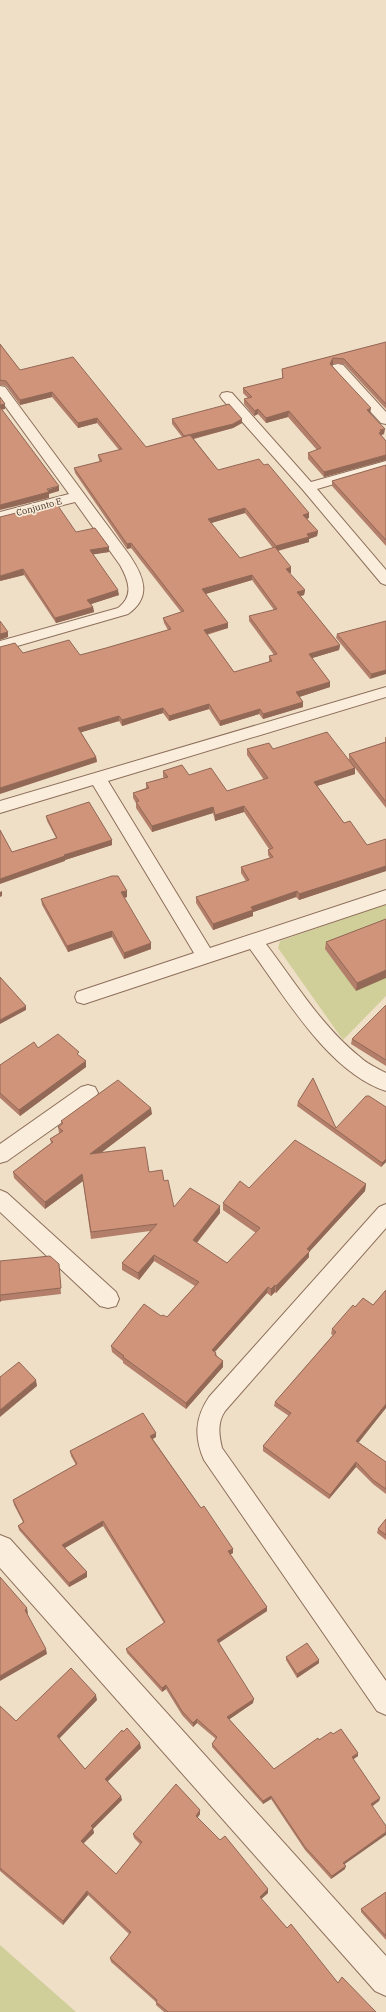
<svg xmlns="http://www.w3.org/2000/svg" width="386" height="2012" font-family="'IBM Plex Serif',serif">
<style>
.green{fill:#d0cf9a}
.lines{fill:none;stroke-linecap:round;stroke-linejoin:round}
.minor-casing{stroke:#8d6f5b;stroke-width:2}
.tertiary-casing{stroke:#8d6f5b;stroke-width:2}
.minor{fill:#faeddb;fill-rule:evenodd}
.tertiary{fill:#faeddb;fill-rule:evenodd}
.wall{fill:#b37f6a;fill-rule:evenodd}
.shaded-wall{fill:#926856}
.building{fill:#d0947b;stroke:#926856;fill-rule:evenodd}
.labels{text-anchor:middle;stroke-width:3.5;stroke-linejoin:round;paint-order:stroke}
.far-street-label{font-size:9px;fill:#3d2a1f;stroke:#f7ead7}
</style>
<rect width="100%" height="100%" fill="#f0dfc7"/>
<!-- green -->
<g class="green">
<polygon points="386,904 386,996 343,1040 278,948 280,941"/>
<polygon points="0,1945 76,2012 0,2012"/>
</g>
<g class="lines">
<!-- minor casing -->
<g class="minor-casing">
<g id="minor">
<polygon points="338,364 343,365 386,412 386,424 381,423 333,371 331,368 333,365"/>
<path d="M 0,386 L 5,387 L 130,556 C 144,577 152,597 128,614 L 0,651 L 0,641 L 118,608 C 134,596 129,581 120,565 L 75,502 L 0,521 L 0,512 L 69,494 L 0,399 Z"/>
<polygon points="227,392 232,393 311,482 386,461 386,469 317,489 386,570 386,585 381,583 303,490 222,399 220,396 222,393"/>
<path d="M 386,687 L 386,697 L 108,781 L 210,948 L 386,890 L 386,904 L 266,944 C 295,982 322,1027 360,1057 C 367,1064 377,1068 386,1073 L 386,1091 C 328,1072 285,996 250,949 L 84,1004 L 77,1002 L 75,997 L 77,992 L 194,953 L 93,785 L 0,813 L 0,801 Z"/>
<polygon points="88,1085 95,1087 98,1093 95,1099 7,1161 0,1163 0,1144 81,1087"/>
<polygon points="0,1190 7,1193 116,1292 119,1299 116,1306 108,1308 100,1306 0,1212"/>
<path d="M 386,1204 L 386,1228 L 225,1411 C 217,1423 219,1435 222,1448 L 386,1681 L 386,1715 L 377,1711 L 204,1460 C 194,1437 195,1418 209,1397 L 379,1207 Z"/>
</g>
</g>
<!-- tertiary casing -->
<g class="tertiary-casing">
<polygon id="tertiary" points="0,1535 10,1539 386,1956 386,1996 375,1991 0,1568"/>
</g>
<!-- minor -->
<use href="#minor" class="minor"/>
<!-- tertiary -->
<use href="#tertiary" class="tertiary"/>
</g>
<!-- wall -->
<g class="wall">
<polygon points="386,342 386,409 344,364 333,364 332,365 370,413 384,434 381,435 386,441 386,460 324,477 308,459 308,453 317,450 288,417 266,423 258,414 254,416 244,404 244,399 248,398 243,393 243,388 282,378 282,369"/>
<path d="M 0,344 L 20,370 L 146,447 L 182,437 L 172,424 L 172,419 L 242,423 L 233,428 L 194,439 L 218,470 L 309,518 L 307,519 L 318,531 L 317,536 L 309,539 L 309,542 L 278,551 L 291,573 L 289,573 L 305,590 L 304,595 L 300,596 L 340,645 L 339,650 L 312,658 L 330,682 L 330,687 L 299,697 L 303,702 L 303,707 L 263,719 L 259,714 L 220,726 L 209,709 L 169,721 L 163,713 L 122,726 L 119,721 L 81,732 L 96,757 L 97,762 L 23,653 L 80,655 L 106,648 L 168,630 L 164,623 L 163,618 L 181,612 L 131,548 L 127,549 L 75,473 L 74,468 L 100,462 L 99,460 L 98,455 L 119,450 L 97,423 L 78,428 L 52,397 L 20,405 L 6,386 L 0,385 ZM 245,513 L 273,548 L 240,558 L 211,523 ZM 252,580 L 274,610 L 249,616 L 249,621 L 274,655 L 269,656 L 269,662 L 234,672 L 207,635 L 228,628 L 206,594 Z"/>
<polygon points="386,465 386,546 332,486 332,481"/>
<polygon points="76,532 109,547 109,552 93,554 119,595 91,604 93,607 94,612 56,623 24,575 0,581"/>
<polygon points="386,621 370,679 336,638 337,634"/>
<polygon points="385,737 386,737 386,808 355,768 355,774 317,786 344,823 367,845 386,839 386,871 299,900 296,897 253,912 253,916 213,930 196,903 196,897 246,881 241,873 241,867 270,858 268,855 268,850 269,849 244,812 215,821 213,813 152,832 136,808 136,803 133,798 133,793 146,788 146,783 164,778 163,777 163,771 189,775 227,791 264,780 247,755 247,749 273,749 349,760 349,754 385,742"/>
<polygon points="46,816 112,840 112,845 65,860 65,861 12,852 56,838 47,821"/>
<polygon points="127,891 127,897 124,898 151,949 124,959 112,937 68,952 42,905 41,899"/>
<polygon points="386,919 356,991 325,949 326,942"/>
<polygon points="386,1005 386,1066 351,1044 352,1039"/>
<polygon points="38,1048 80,1057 86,1061 86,1067 20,1116 0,1098 0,1065"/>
<polygon points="298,1102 336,1128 386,1162 381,1167 297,1106"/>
<polygon points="152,1114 101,1153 149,1172 164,1181 174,1207 220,1213 197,1243 227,1263 256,1233 223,1210 223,1203 249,1188 366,1184 365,1191 309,1252 309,1257 276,1293 275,1292 271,1296 267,1293 215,1352 223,1367 186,1409 123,1363 123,1361 112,1352 111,1346 161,1316 167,1317 195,1286 154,1261 139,1280 122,1270 122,1263 150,1231 91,1239 83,1181 45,1209 14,1178 13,1172 51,1143 50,1139 59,1133 58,1127 61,1124 61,1121"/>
<polygon points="0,1261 59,1264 61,1294 1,1301 0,1302"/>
<polygon points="386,1290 386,1408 358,1442 386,1462 386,1494 373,1484 356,1467 329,1499 263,1451 263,1446 289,1416 274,1406 275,1402 333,1335 331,1334 332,1329 355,1307 373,1305"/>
<polygon points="156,1437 153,1439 201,1508 233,1549 233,1553 230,1554 267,1611 219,1643 253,1703 229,1719 274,1769 319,1740 333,1734 358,1756 353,1759 380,1798 379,1801 373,1806 344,1865 345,1869 331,1879 305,1850 271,1799 263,1804 212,1747 212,1744 216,1739 197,1723 193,1727 182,1715 166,1689 162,1692 127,1653 126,1649 164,1623 103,1526 65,1548 87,1572 87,1577 69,1587 19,1530 18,1526 23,1522 14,1505 13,1500 76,1465 71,1456 70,1451"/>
<polygon points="386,1519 386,1540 377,1533 378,1529"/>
<polygon points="286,1657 319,1663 297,1678 286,1660"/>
<polygon points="97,1700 59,1738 85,1769 123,1732 141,1748 108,1781 122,1800 93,1829 94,1833 83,1843 116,1874 140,1844 134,1838 133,1834 200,1814 197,1818 268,1893 261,1899 287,1928 338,1983 376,2012 164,2012 156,2005 156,2002 111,1962 110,1958 129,1934 88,1895 63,1925 0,1871 0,1706 16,1721"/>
<polygon points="386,1892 386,1940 361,1912 361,1909"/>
</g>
<!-- shaded-wall -->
<g class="shaded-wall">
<polygon points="333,358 333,364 330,369 330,364"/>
<polygon points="52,392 52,397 20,405 20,400"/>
<polygon points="5,404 5,409 0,410 0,405"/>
<polygon points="371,408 370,414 367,410"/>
<polygon points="258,409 258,414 254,416 255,411"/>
<polygon points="289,411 288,417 266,423 266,418"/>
<polygon points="97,418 97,423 78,428 78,423"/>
<polygon points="242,419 242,423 233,428 184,441 184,437"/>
<polygon points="385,429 384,434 381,435 379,433 380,430"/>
<polygon points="386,455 386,460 324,477 324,472"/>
<polygon points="59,486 59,491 49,494 49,498 0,510 0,505"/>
<polygon points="245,508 245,513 208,524 208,519"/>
<polygon points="309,513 309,518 303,520 303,515"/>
<polygon points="318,531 317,536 309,539 309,542 276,551 276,546 307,534"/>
<polygon points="131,543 131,548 127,549 127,544"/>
<polygon points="109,547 109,552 90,555 90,550"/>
<polygon points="291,567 291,573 285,574 286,569"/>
<polygon points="23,569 24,575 0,581 0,576"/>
<polygon points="252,575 252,580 202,595 202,589"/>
<polygon points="118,590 119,595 88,605 87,600"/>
<polygon points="305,590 304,595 297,597 297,592"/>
<polygon points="93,607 94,612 56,623 55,618"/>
<polygon points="228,623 228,628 203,635 204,630"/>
<polygon points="8,632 8,637 0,640 0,634"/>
<polygon points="340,645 339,650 309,659 309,654"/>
<polygon points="386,670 386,674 370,679 371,674"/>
<polygon points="330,682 330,687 296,698 296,692"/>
<polygon points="303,702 303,707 263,719 263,714"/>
<polygon points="209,704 209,709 169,721 169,716"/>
<polygon points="163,708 163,713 122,726 122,720"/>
<polygon points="260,709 259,714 220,726 220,721"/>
<polygon points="119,716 119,721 79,733 78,728"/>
<polygon points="96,757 97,762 0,794 0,788"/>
<polygon points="355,768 355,774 314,787 314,782"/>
<polygon points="244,806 244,812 215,821 215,815"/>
<polygon points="213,807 213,813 152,832 152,826"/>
<polygon points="112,840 112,845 65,860 65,861 0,884 0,879 64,855"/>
<polygon points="386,866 386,871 299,900 299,894"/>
<polygon points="2,891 2,896 0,897 0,892"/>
<polygon points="127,891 127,897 121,899 121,892"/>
<polygon points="297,891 296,897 253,912 253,916 213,930 213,924 251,907"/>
<polygon points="112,931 112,937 68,952 67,946"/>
<polygon points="151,943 151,949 124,959 124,953"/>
<polygon points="386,970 386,978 356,991 357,983"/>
<polygon points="26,1006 26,1010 0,1024 0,1020"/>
<polygon points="86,1061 86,1067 20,1116 19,1110"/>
<polygon points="151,1108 152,1114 90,1161 90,1154"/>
<polygon points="386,1159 386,1162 381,1167 382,1163"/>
<polygon points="82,1174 83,1181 45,1209 45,1202"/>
<polygon points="366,1184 365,1191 309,1252 309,1257 276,1293 276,1286 307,1249"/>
<polygon points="220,1206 220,1213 193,1247 193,1240"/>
<polygon points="154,1255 154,1261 139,1280 138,1273"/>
<polygon points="275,1285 275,1292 271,1296 271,1289"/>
<polygon points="268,1287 267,1293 211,1356 212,1350"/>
<polygon points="0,1294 1,1301 0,1302"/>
<polygon points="223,1361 223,1367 186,1409 186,1403"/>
<polygon points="36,1380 37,1386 0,1417 0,1410"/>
<polygon points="386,1404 386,1408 356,1446 356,1441"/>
<polygon points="156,1433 156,1437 150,1440 150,1436"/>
<polygon points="356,1462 356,1467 329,1499 330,1495"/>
<polygon points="103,1521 103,1526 63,1549 62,1545"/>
<polygon points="233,1549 233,1553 228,1556 228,1551"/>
<polygon points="87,1572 87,1577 69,1587 69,1583"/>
<polygon points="267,1607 267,1611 217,1644 217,1640"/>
<polygon points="27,1608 28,1613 26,1615 25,1610"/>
<polygon points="46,1649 47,1654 0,1681 0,1676"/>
<polygon points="319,1660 319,1663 297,1678 297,1674"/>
<polygon points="166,1685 166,1689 162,1692 162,1688"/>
<polygon points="96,1695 97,1700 58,1740 57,1736"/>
<polygon points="254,1699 253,1703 227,1721 227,1717"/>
<polygon points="197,1719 197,1723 193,1727 193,1723"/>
<polygon points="140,1743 141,1748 106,1783 105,1779"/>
<polygon points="358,1753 358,1756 351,1761 352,1757"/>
<polygon points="121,1796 122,1800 93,1829 94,1833 82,1845 81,1841 91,1826"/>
<polygon points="271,1796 271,1799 263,1804 263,1801"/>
<polygon points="380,1798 379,1801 370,1807 371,1804"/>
<polygon points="200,1810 200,1814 196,1820 196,1816"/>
<polygon points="386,1832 386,1835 342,1866 343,1863"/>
<polygon points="346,1866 345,1869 331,1879 332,1876"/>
<polygon points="268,1889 268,1893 259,1901 260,1897"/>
<polygon points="87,1891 88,1895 63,1925 63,1921"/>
</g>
<!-- building -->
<g class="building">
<polygon points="386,342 386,404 344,359 333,358 330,364 371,408 367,410 385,429 380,430 381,432 379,433 386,441 386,455 324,472 308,453 321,448 289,411 266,418 258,409 255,411 244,399 252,397 243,388 283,378 282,369"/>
<path d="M 0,344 L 20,370 L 73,357 L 146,447 L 190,435 L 218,470 L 259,459 L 264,465 L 268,464 L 309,513 L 303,515 L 318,531 L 307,534 L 309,537 L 276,546 L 245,508 L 208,519 L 240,558 L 275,547 L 291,567 L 286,569 L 305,590 L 297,592 L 340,645 L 309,654 L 330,682 L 296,692 L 303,702 L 263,714 L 260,709 L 220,721 L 209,704 L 169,716 L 163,708 L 122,720 L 119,716 L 78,728 L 96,757 L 0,788 L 0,647 L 15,643 L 23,653 L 69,640 L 80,655 L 106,648 L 171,629 L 163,618 L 184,611 L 131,543 L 127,544 L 74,468 L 102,461 L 98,455 L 122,449 L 97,418 L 78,423 L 52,392 L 20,400 L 6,381 L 0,380 ZM 252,575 L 277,609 L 249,616 L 277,654 L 269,656 L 272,661 L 234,672 L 204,630 L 228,623 L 202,589 Z"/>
<polygon points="0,397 5,404 0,405"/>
<polygon points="229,404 242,419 233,424 184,436 172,419"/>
<polygon points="0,407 59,486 47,489 49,492 0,505"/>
<polygon points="386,465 386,540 332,481"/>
<polygon points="56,503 76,532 95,528 109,547 90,550 118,590 87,600 93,607 55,618 23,569 0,576 0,517"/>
<polygon points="0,621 8,632 0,634"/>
<polygon points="386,621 386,670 371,674 337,634"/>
<polygon points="327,732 355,768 314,782 344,823 350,821 367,845 386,839 386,866 299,894 297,891 251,907 253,910 213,924 196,897 249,880 241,867 273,857 268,850 273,848 244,806 215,815 213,807 152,826 136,802 139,801 133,793 149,788 146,783 168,777 163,771 182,765 189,775 211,768 227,791 268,778 247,749 269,743 273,749"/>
<polygon points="386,742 386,802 349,754"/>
<polygon points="89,802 112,840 64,855 65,856 0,879 0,830 12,852 57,838 46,816"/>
<polygon points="112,876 118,876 127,891 121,892 151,943 124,953 112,931 67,946 41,899"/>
<polygon points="386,919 386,970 357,983 326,942"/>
<polygon points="0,977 26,1006 0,1020"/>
<polygon points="386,1005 386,1060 352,1039"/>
<polygon points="58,1034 79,1052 77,1054 86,1061 19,1110 0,1093 0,1065 34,1042 38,1048"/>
<polygon points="313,1078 336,1128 366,1096 369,1096 386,1107 386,1159 382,1163 298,1102"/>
<polygon points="118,1080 151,1108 90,1154 145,1147 149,1172 162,1170 164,1181 168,1180 174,1207 190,1188 220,1206 193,1240 227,1263 260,1228 223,1203 240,1181 249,1188 295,1140 366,1184 307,1249 310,1251 276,1286 275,1285 271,1289 268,1287 212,1350 216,1353 215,1355 223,1361 186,1403 123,1357 124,1356 111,1346 144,1304 161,1316 163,1315 167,1317 199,1282 154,1255 138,1273 122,1263 157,1224 91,1232 82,1174 45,1202 13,1172 53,1142 50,1139 63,1131 58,1127 63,1123 61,1121"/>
<polygon points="50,1256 59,1264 61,1288 0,1295 0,1261"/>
<polygon points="386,1290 386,1404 356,1441 386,1462 386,1489 373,1480 356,1462 330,1495 263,1446 291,1413 275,1402 336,1332 332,1329 353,1305 355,1307 363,1298 373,1305"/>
<polygon points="19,1362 36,1380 0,1410 0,1377"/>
<polygon points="143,1413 156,1433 150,1436 201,1508 204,1506 233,1549 228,1551 267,1607 217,1640 254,1699 227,1717 274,1769 318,1738 319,1740 331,1732 333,1734 341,1729 358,1753 352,1757 380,1798 371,1804 386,1826 386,1832 343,1863 346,1866 332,1876 305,1847 271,1796 263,1801 212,1744 217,1737 197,1719 193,1723 182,1711 166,1685 162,1688 126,1649 165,1622 103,1521 62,1545 87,1572 69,1583 18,1526 24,1522 13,1500 77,1464 70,1451"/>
<polygon points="386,1519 386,1535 378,1529"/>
<polygon points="0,1577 27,1608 25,1610 46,1649 0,1676"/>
<polygon points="307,1643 319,1660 297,1674 286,1657"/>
<polygon points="71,1668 96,1695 57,1736 85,1769 122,1730 123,1732 127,1728 140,1743 105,1779 121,1796 91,1826 93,1828 81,1841 116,1874 142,1842 133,1834 176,1784 200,1810 196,1816 220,1840 225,1836 268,1889 260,1897 287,1928 291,1924 338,1983 342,1977 376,2012 168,2012 156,2002 157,2000 110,1958 131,1932 87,1891 63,1921 0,1868 0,1706 16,1721"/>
<polygon points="386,1892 386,1936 361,1909"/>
</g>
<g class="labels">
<!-- far-street labels -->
<g class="far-street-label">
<text transform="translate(39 507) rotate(-15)" y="3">Conjunto E</text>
</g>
</g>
</svg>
